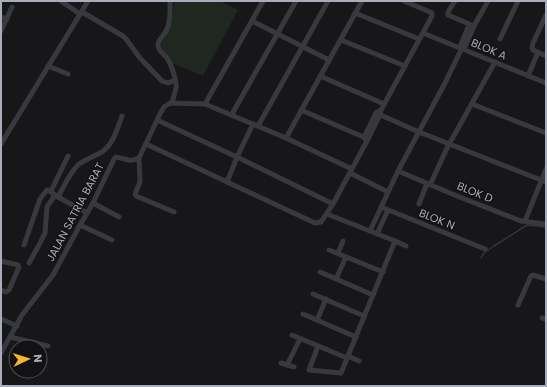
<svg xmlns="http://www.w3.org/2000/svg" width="547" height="387" font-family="Poppins,sans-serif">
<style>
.green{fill:#1f2720}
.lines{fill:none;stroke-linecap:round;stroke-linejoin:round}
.stream{stroke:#2c363d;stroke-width:1.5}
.street{stroke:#38393e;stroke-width:5}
.labels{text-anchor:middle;stroke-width:3;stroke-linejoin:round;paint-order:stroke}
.street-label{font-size:11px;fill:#a9adb9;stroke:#121214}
</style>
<rect width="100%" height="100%" fill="#171719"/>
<!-- green -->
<path class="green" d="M 174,1 L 221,1 L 238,10 L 203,76 L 172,63 L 161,47 C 161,40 168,34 170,27 C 173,19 173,9 174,1 Z"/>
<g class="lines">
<!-- stream -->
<polyline class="stream" points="481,258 484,253 494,246 527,225 546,227"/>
<!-- street -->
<g class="street">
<polyline points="61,1 80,14"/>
<path d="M 170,1 C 170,10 171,20 167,29 C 165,35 158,39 158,45 C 158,51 164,54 167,58 C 171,64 177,81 176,88 C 175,93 173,98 172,103"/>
<polyline points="455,1 448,12 448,15 474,26"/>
<polyline points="82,12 123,36 126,39 140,58 162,81 168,83 175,80"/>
<polyline points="355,13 419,39"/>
<polyline points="546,15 533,43 532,47 533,50 546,56"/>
<polyline points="1,17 7,19"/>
<polyline points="252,21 329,60"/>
<polyline points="1,31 12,7"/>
<polyline points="423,33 546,83"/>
<polyline points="500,39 518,1"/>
<polyline points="341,40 405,66"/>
<polyline points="460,47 469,25"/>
<polyline points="464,49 474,26 488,1"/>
<polyline points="48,66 68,74"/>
<polyline points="320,76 384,104"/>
<polyline points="528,76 538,52"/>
<polyline points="205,104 263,1"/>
<polyline points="472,104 546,133"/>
<polyline points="301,110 368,139"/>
<polyline points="376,113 419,132 546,182"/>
<polyline points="232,114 296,1"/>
<polyline points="157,120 237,157 333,204"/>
<polyline points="258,126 328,1"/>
<polyline points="286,138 362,1"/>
<polyline points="365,139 364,137 376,113 379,111"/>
<polyline points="1,144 88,1"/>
<polyline points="146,144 315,223 321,222 333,204 368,139 380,115 381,110 432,16 432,13 430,12 404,1"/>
<polyline points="139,158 140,182 135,194 136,196 174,212"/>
<polyline points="398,171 457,196 521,221 546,224"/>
<polyline points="350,173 388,192"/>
<polyline points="227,182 237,157 253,124"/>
<polyline points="51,191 68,156"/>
<path d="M 58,197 C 64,186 69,174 78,165 C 84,160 93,157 100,153 C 113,146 117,129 122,116"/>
<polyline points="93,203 119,217"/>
<polyline points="419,204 426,186 431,183 447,148 495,62"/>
<polyline points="381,207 485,249"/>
<polyline points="525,221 546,169"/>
<polyline points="80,225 112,240"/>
<polyline points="370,231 398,171 445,83 462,48"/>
<polyline points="377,234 388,210"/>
<polyline points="395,241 406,246"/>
<polyline points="24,245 40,199 47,190 48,190 58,197 87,213"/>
<polyline points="329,250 383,272"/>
<polyline points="338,253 343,241"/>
<polyline points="1,261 18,265 19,267 9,290 6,292 1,290"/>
<polyline points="29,263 39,245 45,233 47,207 55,195"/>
<polyline points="320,272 373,295"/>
<polyline points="336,279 346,257"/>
<polyline points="313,294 364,316"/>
<polyline points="518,305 531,276 533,275 546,279"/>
<polyline points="303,314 356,337"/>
<polyline points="542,318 546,319"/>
<polyline points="1,319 17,326"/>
<polyline points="317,320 326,299"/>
<polyline points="292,335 347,358"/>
<polyline points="10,337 48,346"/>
<polyline points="318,346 309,370 341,373 395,241 370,231 327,214"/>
<path d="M 1,353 L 22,315 L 53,275 L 80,225 L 93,203 L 114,159 L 116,157 C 125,158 129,163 139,158 L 160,114 L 164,107 L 170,103 L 205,104 L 286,138 L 352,169"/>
<polyline points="348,356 359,361"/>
<polyline points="281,363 294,367"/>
<polyline points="287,365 300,339"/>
</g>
</g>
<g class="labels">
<!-- street labels -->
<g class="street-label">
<text transform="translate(489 49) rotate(23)" y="4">BLOK A</text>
<text transform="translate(475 192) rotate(22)" y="4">BLOK D</text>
<text transform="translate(75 212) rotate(-62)" y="4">JALAN SATRIA BARAT</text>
<text transform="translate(437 219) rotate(22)" y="4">BLOK N</text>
</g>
</g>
<!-- border -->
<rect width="547" height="387" fill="none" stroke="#a9adb9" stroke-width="4"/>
<!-- north arrow -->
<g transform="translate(28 359) rotate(86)"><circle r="19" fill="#121214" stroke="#4e5056"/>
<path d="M0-3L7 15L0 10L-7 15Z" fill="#f6b832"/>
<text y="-6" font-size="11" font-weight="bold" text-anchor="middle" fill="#a9adb9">N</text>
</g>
</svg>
